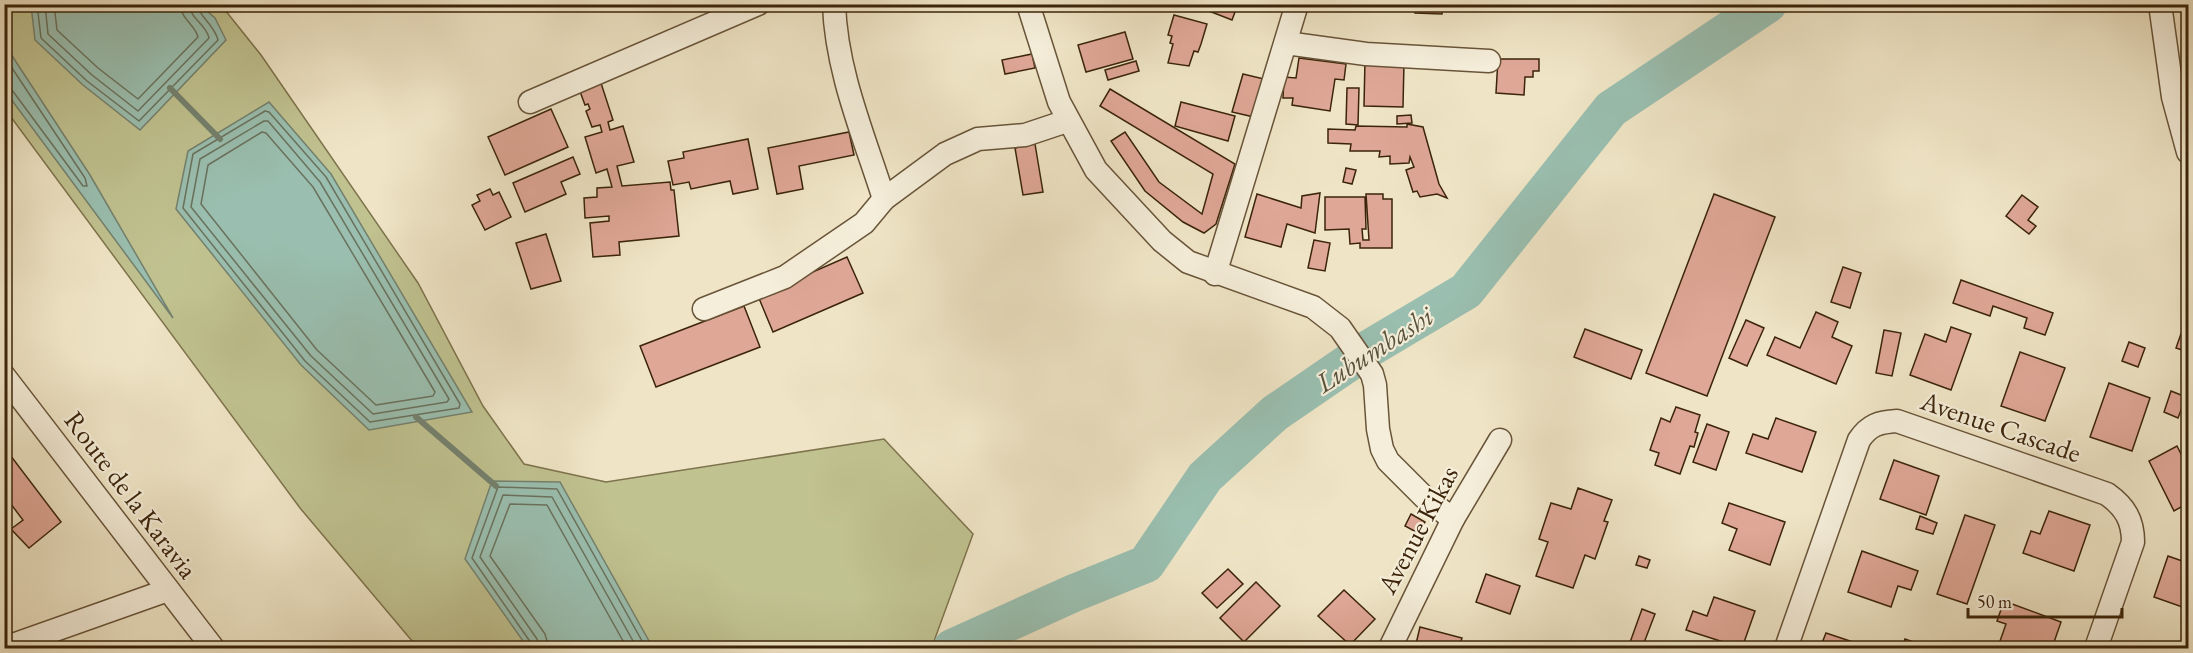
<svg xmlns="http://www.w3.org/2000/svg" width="2193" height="653" font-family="'EB Garamond',serif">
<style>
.green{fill:#c0c290;stroke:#7e734d;stroke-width:1.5}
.water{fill:#9abfb0;stroke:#74816e;stroke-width:1.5}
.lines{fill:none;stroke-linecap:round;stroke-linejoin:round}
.shore{stroke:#6a725d;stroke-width:1.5}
.stream{stroke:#74816e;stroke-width:6}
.river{stroke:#9abfb0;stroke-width:38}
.building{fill:#dfa796;stroke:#3b240a;stroke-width:1.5}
.minor-casing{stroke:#685439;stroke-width:25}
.minor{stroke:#f5eeda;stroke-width:22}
.labels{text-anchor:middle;stroke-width:4.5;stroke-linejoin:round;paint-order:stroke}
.street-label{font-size:27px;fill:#3b240a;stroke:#f5eeda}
.water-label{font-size:28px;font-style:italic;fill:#58523c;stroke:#f5eeda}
</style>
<rect width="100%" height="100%" fill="#efe5c6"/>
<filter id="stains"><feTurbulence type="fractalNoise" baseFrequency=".00333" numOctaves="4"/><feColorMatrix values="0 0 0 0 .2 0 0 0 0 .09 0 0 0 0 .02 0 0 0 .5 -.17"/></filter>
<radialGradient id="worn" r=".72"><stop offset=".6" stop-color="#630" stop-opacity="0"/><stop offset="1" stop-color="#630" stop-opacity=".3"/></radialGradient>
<!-- green -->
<polygon class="green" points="4,5 221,5 261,55 418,283 483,406 524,464 606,482 884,439 973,534 933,644 924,648 418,648 300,508 5,109"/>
<!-- water -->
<g class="water">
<polygon points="31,5 200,5 215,18 226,40 140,130 83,85 35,40"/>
<polygon points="5,45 90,175 173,318 5,91"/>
<polygon points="269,102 331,174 472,412 369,430 301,365 176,209 188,151"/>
<polygon points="492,481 560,482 653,648 528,648 465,559"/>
</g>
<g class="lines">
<!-- shore -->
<g class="shore">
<path d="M 37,4 L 41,38 L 87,81 L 139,121 L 218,40 C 214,24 198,16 197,4"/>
<path d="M 45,4 L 48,34 L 92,75 L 138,111 L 209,38 C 206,24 190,19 189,4"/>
<path d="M 54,4 L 57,30 L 98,68 L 138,99 L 198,37 C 195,24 181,20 180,4"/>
<polyline points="4,56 85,178 87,186 83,186 12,90 4,88"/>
<polygon points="265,111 269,112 326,177 460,404 459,408 370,422 305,361 183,208 193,154"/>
<polygon points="264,121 268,121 320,182 449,399 447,402 373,414 311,356 191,207 200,159"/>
<polygon points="262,132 266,133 313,187 419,365 435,392 433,396 376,405 317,350 201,204 208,165"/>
<polyline points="532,648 531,643 472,558 498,487 557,489 646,648"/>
<polyline points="540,648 537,639 480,557 503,495 552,497 637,648"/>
<polyline points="549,648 545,634 490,556 510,504 547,505 627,648"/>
</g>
<!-- stream -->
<g class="stream">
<polyline points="170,88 220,139"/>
<polyline points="416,417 496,486"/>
</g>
<!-- river -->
<polyline class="river" points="952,648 1074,593 1146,564 1205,477 1275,413 1370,348 1466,291 1611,109 1768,4"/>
</g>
<!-- building -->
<g class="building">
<polygon points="1087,4 1109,4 1108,9 1087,7"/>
<polygon points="1140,4 1158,4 1156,11 1140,7"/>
<polygon points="1191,4 1238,4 1232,20"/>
<polygon points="1456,4 1442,5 1442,14 1415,13 1414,4"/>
<polygon points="1174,15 1207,24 1201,44 1198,52 1194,51 1189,66 1168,63 1173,44 1170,43 1172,36 1168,35"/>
<polygon points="1125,32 1133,59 1086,72 1078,45"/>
<polygon points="1032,54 1035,68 1005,74 1002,60"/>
<polygon points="1299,58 1346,64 1344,80 1335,79 1330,111 1292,105 1293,98 1283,98 1284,77 1296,78"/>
<polygon points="1498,59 1539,59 1539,71 1533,71 1533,77 1525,77 1524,95 1496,93"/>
<polygon points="1365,60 1404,62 1403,107 1364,106"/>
<polygon points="1136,61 1139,71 1108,80 1105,70"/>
<polygon points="1243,74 1264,79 1254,117 1232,112"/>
<polygon points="600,80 613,120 608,122 610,130 623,126 634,162 617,166 622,186 670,182 671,190 674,190 679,236 619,242 620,255 593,257 590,223 609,221 609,216 585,218 584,198 597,197 597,188 612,187 607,169 596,173 585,137 602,132 600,125 592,127 586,111 590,109 588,104 585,105 578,86"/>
<polygon points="1347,88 1359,88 1358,125 1346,124"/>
<polygon points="1110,89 1235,164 1216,224 1204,233 1183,222 1145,191 1111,141 1125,132 1159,182 1202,214 1213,174 1100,106"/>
<polygon points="1181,102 1235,116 1228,141 1175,126"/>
<polygon points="551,109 568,147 505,175 488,137"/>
<polygon points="1411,115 1412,123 1397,124 1397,116"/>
<polygon points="1407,124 1423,127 1439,184 1447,198 1437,194 1420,197 1417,191 1413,192 1406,170 1414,167 1410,157 1409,163 1390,164 1390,156 1379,157 1380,151 1350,151 1351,144 1328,143 1328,129 1355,130 1356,126 1407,127"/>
<polygon points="849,132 854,155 799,166 803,189 777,194 768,148"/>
<polygon points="748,139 758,189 733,194 730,181 691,189 689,182 673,185 668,161 684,158 683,152"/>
<polygon points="1035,144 1043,192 1023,195 1015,148"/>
<polygon points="573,157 580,174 561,182 566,194 525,212 513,183"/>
<polygon points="1346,168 1356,170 1352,184 1343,182"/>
<polygon points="490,189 493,195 499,192 511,217 485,230 472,205 480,201 477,195"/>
<polygon points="1320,193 1315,233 1287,224 1281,247 1245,237 1257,194 1301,208 1302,196"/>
<polygon points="1366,194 1383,194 1383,199 1392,199 1392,248 1360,248 1360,243 1350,244 1349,229 1325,230 1325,197 1365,197 1366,229 1362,229 1363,240 1369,240"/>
<polygon points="1714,194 1775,217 1707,396 1646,373"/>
<polygon points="2022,195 2038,207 2028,220 2036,226 2029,234 2006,216"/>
<polygon points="546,234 561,281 531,289 516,243"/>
<polygon points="1314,240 1330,243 1325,271 1308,268"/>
<polygon points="847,257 863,293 773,332 758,296"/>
<polygon points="1843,267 1861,273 1850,308 1831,302"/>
<polygon points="1961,280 2053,313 2045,335 2024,328 2027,318 1993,306 1990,316 1953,303"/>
<polygon points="744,306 760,347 656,387 640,346"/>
<polygon points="1816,312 1838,322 1832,337 1852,346 1836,384 1767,355 1775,337 1800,348"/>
<polygon points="1746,320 1764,328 1747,366 1729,358"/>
<polygon points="1951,327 1971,334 1951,390 1910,375 1925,334 1946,342"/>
<polygon points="1585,329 1642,350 1631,379 1574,357"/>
<polygon points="1884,330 1901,333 1892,376 1876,373"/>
<polygon points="2182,331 2188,333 2188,352 2176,348"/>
<polygon points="2129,342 2145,348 2138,367 2122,361"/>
<polygon points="2020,352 2065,368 2045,421 2001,406"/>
<polygon points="2109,383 2150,398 2132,451 2090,437"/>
<polygon points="2171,391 2186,397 2178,418 2164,412"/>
<polygon points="1676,407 1700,415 1695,432 1698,433 1694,447 1690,446 1680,474 1655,465 1659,453 1650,450 1661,418 1670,422"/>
<polygon points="1776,418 1816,432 1802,472 1746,453 1753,434 1768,439"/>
<polygon points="1707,424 1729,432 1716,470 1693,462"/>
<polygon points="2177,446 2182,456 2188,453 2188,503 2174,511 2149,461"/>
<polygon points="4,447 61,522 29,548 11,529 23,520 4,495"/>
<polygon points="1894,460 1939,476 1926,515 1880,499"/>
<polygon points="1578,488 1612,500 1604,521 1608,522 1595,559 1585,555 1573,588 1536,576 1548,542 1539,539 1551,503 1571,509"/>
<polygon points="1729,503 1785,522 1770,565 1729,550 1737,529 1722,523"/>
<polygon points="2049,511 2090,525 2074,571 2023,553 2031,531 2040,534"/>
<polygon points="1411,514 1425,522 1418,533 1405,526"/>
<polygon points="1965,515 1995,525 1967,604 1937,594"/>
<polygon points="1920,516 1937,523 1933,534 1916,529"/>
<polygon points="1862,551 1918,571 1911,590 1898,586 1891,607 1848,592"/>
<polygon points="1639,556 1650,560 1647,568 1636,565"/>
<polygon points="2168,556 2188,563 2188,609 2154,597"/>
<polygon points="1228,569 1243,584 1217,608 1202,593"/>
<polygon points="1486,574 1520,586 1510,614 1476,602"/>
<polygon points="1256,582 1280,606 1244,642 1220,618"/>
<polygon points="1344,590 1375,619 1350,645 1318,616"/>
<polygon points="1714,597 1755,611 1742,648 1686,630 1693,611 1707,616"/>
<polygon points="2004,601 2061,622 2052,648 2012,648 1999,644 2006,624 1997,621"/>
<polygon points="1642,609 1655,614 1642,648 1628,648"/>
<polygon points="1420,627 1462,638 1459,648 1415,648"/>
<polygon points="1826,633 1871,648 1820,648"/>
<polygon points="1905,639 1930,648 1902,648"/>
</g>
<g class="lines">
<!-- minor casing -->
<g class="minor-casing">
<g id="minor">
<path d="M 834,4 C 836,71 864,136 884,199"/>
<polyline points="1028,4 1059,102 1096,170 1162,241 1188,262 1313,307 1340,328 1372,374 1375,385 1378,429 1382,449 1388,461 1425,498 1453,519"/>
<polyline points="2160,4 2173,97 2188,152"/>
<polyline points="1286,43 1366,54 1489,61"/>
<polyline points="530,102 758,4"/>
<polyline points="1215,274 1297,4"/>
<polyline points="704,309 785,277 864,223 884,199 945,154 978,139 1025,135 1067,121"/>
<polyline points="4,376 213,648"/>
<polyline points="4,648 168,590"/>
<polyline points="1390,648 1453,519 1500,440"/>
<path d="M 1786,648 L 1859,440 C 1869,425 1879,422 1897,421 L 2107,494 C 2125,507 2133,520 2133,542 L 2096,648"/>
</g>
</g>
<!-- minor -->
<use href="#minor" class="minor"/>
</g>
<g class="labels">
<!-- street labels -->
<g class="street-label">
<text transform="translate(2001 427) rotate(19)" y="9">Avenue Cascade</text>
<text transform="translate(131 495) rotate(53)" y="9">Route de la Karavia</text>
<text transform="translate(1418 530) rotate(-62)" y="9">Avenue Kikas</text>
</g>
<!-- water labels -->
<g class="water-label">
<text transform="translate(1374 349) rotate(-33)" y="10">Lubumbashi</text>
</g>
</g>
<!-- margin -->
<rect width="2193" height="653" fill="none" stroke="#efe5c6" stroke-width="24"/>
<rect x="6" y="6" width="2181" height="641" fill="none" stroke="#3b240a" stroke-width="3"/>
<rect x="12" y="12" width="2169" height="629" fill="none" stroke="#3b240a" stroke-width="1.5"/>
<!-- scale -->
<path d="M1968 608v9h154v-9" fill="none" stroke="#3b240a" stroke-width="3"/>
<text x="1977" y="608" font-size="18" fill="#3b240a" stroke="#f5eeda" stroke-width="4.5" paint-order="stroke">50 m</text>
<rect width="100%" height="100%" filter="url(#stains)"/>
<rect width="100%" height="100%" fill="url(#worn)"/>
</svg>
